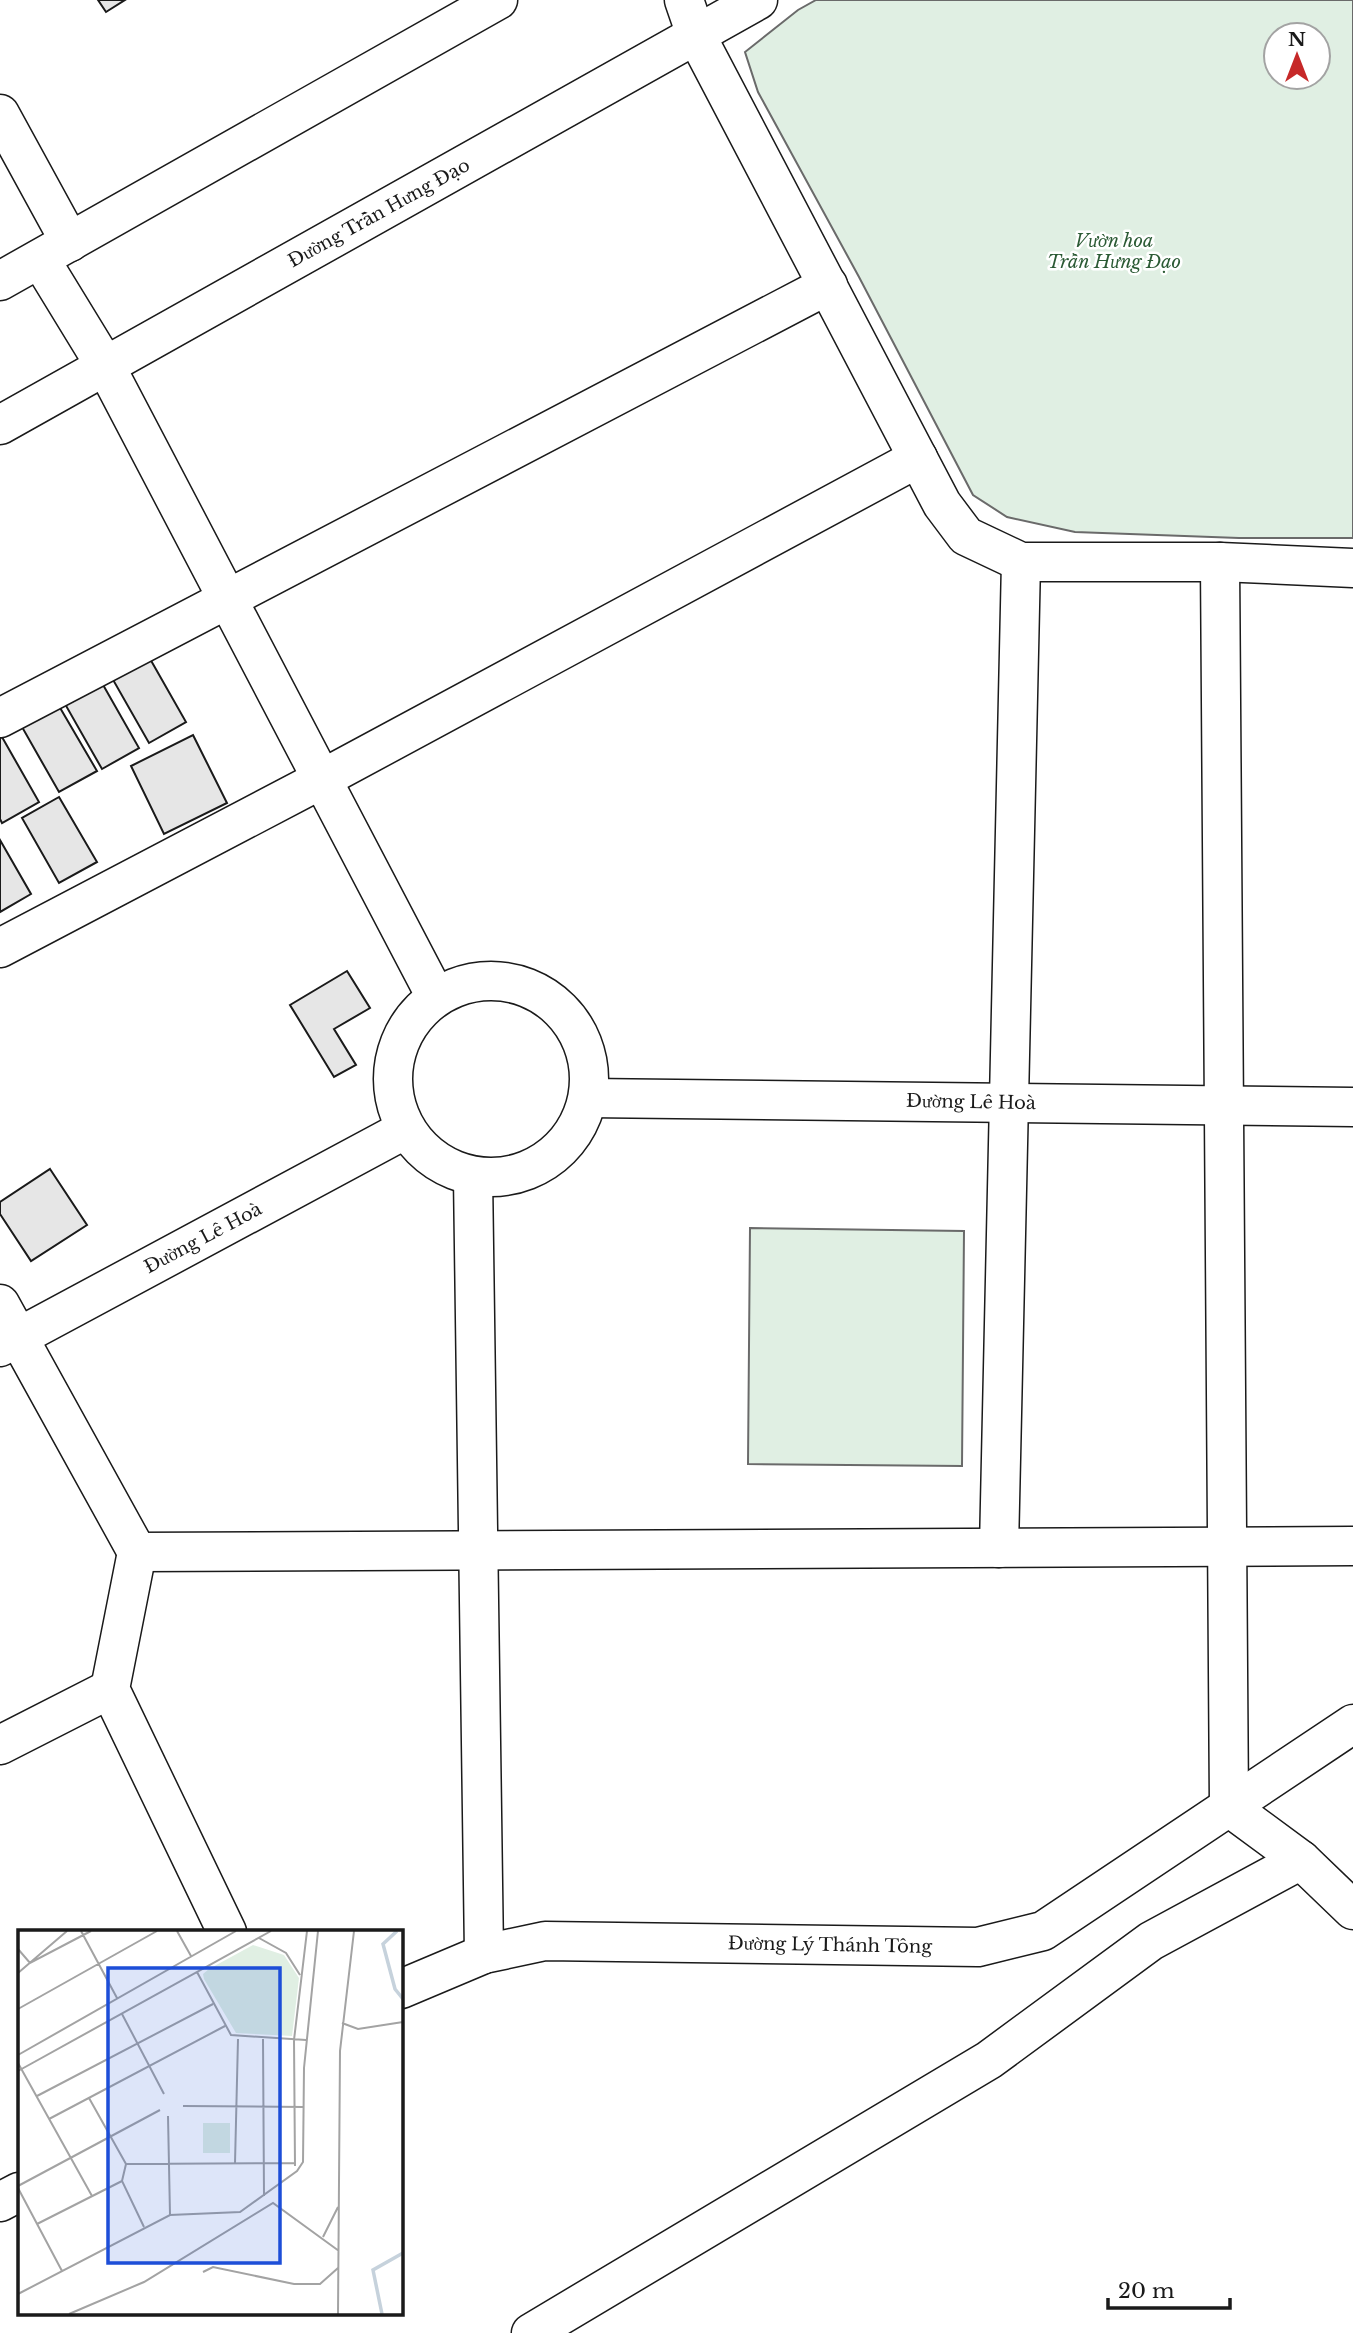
<svg xmlns="http://www.w3.org/2000/svg" width="1353" height="2333" font-family="'Libre Baskerville',serif">
<style>
.green{fill:#e0efe3;stroke:#6a6a6a;stroke-width:2;fill-rule:evenodd}
.building{fill:#e6e6e6;stroke:#1a1a1a;stroke-width:2}
.lines{fill:none;stroke-linecap:round;stroke-linejoin:round}
.minor-casing{stroke:#1a1a1a;stroke-width:41}
.major-casing{stroke:#1a1a1a;stroke-width:41}
.minor{stroke:#fff;stroke-width:38}
.major{stroke:#fff;stroke-width:38}
.labels{text-anchor:middle;stroke-width:5;stroke-linejoin:round;paint-order:stroke}
.street-label{font-size:18px;fill:#1a1a1a;stroke:#fff}
.park-label{font-size:18px;font-style:italic;fill:#2b5a34;stroke:#fff}
.inset-river{fill:none;stroke:#c6d2dc;stroke-width:3.5}
.inset-road{fill:none;stroke:#a3a3a3;stroke-width:2}
.view{fill:#1d4ed8;fill-opacity:0.15;stroke:#1d4ed8;stroke-width:3.5}
.inset-edge{fill:none;stroke:#1a1a1a;stroke-width:3.5}
</style>
<rect width="100%" height="100%" fill="#fff"/>
<!-- green -->
<g class="green">
<path d="M 816,0 L 1353,0 L 1353,538 L 1239,538 L 1075,532 L 1007,517 L 973,495 L 859,277 L 758,92 L 745,52 L 798,10 ZM 1276,35 L 1318,35 L 1318,77 L 1276,77 Z"/>
<polygon points="750,1228 964,1231 962,1466 748,1464"/>
</g>
<!-- building -->
<g class="building">
<polygon points="98,0 125,0 106,12"/>
<polygon points="149,657 186,722 149,743 112,678"/>
<polygon points="102,683 139,748 102,769 65,704"/>
<polygon points="59,706 97,771 59,792 22,727"/>
<polygon points="193,735 227,803 164,834 131,766"/>
<polygon points="2,737 39,802 2,823 0,819 0,738"/>
<polygon points="59,797 97,862 59,883 22,818"/>
<polygon points="0,840 31,894 0,912"/>
<polygon points="347,971 370,1008 334,1029 356,1065 334,1077 290,1005"/>
<polygon points="50,1169 87,1225 31,1261 0,1214 0,1202"/>
</g>
<g class="lines">
<!-- minor casing -->
<g class="minor-casing">
<g id="minor">
<polyline points="696,35 942,504 966,536 1021,562 1220,562 1353,568"/>
<polyline points="0,114 70,242"/>
<polyline points="106,367 436,997"/>
<polyline points="1220,562 1229,1807"/>
<polyline points="0,718 828,285"/>
<polyline points="0,948 322,779 918,458"/>
<circle cx="491" cy="1079" r="98"/>
<polyline points="588,1098 1353,1107"/>
<polyline points="473,1176 484,1954"/>
<polyline points="0,1304 137,1552 1353,1546"/>
<polyline points="0,1347 406,1129"/>
<polyline points="999,1548 1021,562"/>
<polyline points="137,1552 110,1689 227,1932"/>
<polyline points="0,1745 110,1689"/>
<polyline points="1229,1807 1301,1860"/>
<polyline points="401,1989 484,1954 545,1941 978,1947 1043,1931 1353,1724"/>
<polyline points="0,2202 19,2192"/>
<polyline points="531,2333 989,2060 1151,1941 1301,1860 1353,1910"/>
</g>
</g>
<!-- major casing -->
<g class="major-casing">
<g id="major">
<polyline points="684,0 696,35"/>
<polyline points="40,259 106,367"/>
<polyline points="0,281 498,0"/>
<polyline points="0,425 758,0"/>
</g>
</g>
<!-- minor -->
<use href="#minor" class="minor"/>
<!-- major -->
<use href="#major" class="major"/>
</g>
<g class="labels">
<!-- street labels -->
<g class="street-label">
<text transform="translate(379 213) rotate(-29)" y="6">Đường Trần Hưng Đạo</text>
<text transform="translate(971 1102) rotate(1)" y="6">Đường Lê Hoà</text>
<text transform="translate(203 1238) rotate(-28)" y="6">Đường Lê Hoà</text>
<text transform="translate(830 1945) rotate(1)" y="6">Đường Lý Thánh Tông</text>
</g>
<!-- park labels -->
<g class="park-label">
<text x="1114" y="247">Vườn hoa<tspan x="1114" dy="21">Trần Hưng Đạo</tspan></text>
</g>
</g>
<!-- overview -->
<g transform="translate(18 1930)">
<rect width="385" height="385" fill="#fff"/>
<path d="M 235,15 L 266,25 L 281,48 L 274,106 L 218,103 L 186,49 L 185,44 L 191,39 ZM 185,193 L 212,193 L 212,223 L 185,223 Z" fill="#e0efe3"/>
<path class="inset-river" d="M 379,1 L 365,14 L 377,59 L 385,69M 364,384 L 355,340 L 385,323"/>
<path class="inset-road" d="M 63,1 L 99,68M 159,1 L 173,26M 241,8 L 268,23 L 282,45M 0,19 L 12,33 L 73,1M 179,42 L 213,105 L 288,110M 0,43 L 49,1M 0,79 L 139,1M 104,84 L 146,164M 324,93 L 340,99 L 385,92M 245,109 L 246,266M 0,125 L 218,1M 0,133 L 74,266M 0,141 L 253,1M 19,166 L 195,74M 71,168 L 108,234 L 276,233M 165,176 L 286,177M 150,186 L 152,285M 31,189 L 207,96M 217,233 L 220,109M 108,234 L 104,251 L 126,297M 277,236 L 276,110 L 289,1M 0,256 L 142,180M 0,258 L 44,341M 19,294 L 104,251M 305,307 L 320,277M 185,342 L 195,337 L 276,354 L 302,354 L 320,338M 0,364 L 152,285 L 222,282 L 279,241 L 285,232 L 286,138 L 300,1M 51,384 L 126,352 L 255,273 L 321,321M 320,384 L 322,121 L 336,1"/>
<path class="view" d="M 90,38 L 262,38 L 262,333 L 90,333 Z"/>
<rect width="385" height="385" class="inset-edge"/>
</g>
<!-- north arrow -->
<g transform="translate(1297 56)"><circle r="33" fill="#ffffff" stroke="#a3a3a3" stroke-width="2"/>
<path d="M0-5L12 26L0 18L-12 26Z" fill="#c62828"/>
<text y="-10" font-size="19" font-weight="bold" text-anchor="middle" fill="#1a1a1a">N</text>
</g>
<!-- scale -->
<path d="M1108 2298v10h122v-10" fill="none" stroke="#1a1a1a" stroke-width="3.5"/>
<text x="1118" y="2298" font-size="21" fill="#1a1a1a" stroke="#ffffff" stroke-width="5" paint-order="stroke">20 m</text>
</svg>
